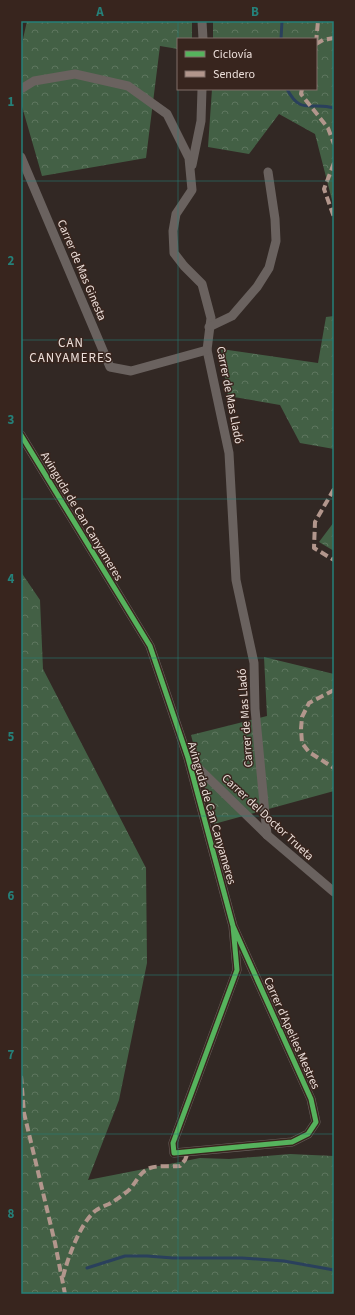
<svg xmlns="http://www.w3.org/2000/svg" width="355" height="1315" font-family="'Source Sans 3',sans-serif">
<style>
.forest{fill:url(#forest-crowns)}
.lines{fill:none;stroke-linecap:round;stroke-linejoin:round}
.stream{stroke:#2a405c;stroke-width:3}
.minor{stroke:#6a625f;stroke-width:9}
.quiet{stroke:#b2968c;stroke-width:4;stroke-dasharray:8 4;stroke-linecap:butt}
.cycleway-casing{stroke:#38251e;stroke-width:8}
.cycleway{stroke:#56b35d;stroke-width:5}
.grid{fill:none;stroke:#258079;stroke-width:1;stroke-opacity:0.55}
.labels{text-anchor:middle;stroke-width:3;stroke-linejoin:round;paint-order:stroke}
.street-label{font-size:12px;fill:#ecdfda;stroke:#38251e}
.neighbourhood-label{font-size:13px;letter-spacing:1px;fill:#ecdfda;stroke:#38251e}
.neatline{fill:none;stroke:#258079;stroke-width:1.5}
.grid-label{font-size:13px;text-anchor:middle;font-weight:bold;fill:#258079}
</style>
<defs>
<pattern id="forest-crowns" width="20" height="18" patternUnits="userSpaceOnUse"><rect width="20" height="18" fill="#436045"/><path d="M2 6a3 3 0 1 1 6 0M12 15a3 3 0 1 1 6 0" fill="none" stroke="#5e765f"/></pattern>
</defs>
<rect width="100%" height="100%" fill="#322824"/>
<!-- forest -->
<g class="forest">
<polygon points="27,21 192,21 192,39 178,39 178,49 160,46 146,158 42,176 21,103 21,48"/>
<polygon points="213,21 334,21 334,208 315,134 279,114 249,154 208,147 212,89 316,89 316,39 213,39"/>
<polygon points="334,316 334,449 300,443 280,405 228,396 221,349 318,363 326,317"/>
<polygon points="334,522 334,551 319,542"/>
<polygon points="21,572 40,600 43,669 146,868 147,963 119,1100 88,1180 200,1158 229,1159 290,1154 334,1156 334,1294 21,1294"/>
<polygon points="264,657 334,674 334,791 214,824 191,735 267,716"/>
</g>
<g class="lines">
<!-- stream -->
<g class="stream">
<polyline points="281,39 282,21"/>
<path d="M 287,89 C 301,116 311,101 334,108"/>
<polyline points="87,1268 125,1256 147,1256 173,1258 242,1258 284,1261 334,1270"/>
</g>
<!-- minor -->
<g class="minor">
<polyline points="202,21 203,39"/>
<polyline points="21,89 34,81 75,74 128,86 167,114 189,158 192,190 176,214 173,231 174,253 184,266 202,284 211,318 207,350 229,453 236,580 254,663 255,709 267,835"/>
<polyline points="21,157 110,367 131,371 207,350"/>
<polyline points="192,165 201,121 202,89"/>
<polyline points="209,327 232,316 257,287 269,268 276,241 275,219 268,172"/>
<polyline points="21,435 150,646 188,758 233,926 237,970 173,1143 174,1153 292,1142 308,1134 316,1122 311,1099 233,926"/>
<polyline points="189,759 267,835 334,892"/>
</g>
<!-- quiet -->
<g class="quiet">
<polyline points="316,43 318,21"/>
<polyline points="316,44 323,40 334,38"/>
<polyline points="302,89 301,94 328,128 334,144"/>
<polyline points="334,163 324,189 334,217"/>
<polyline points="334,489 315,522 314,548 334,560"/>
<polyline points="334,690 309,703 302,717 301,729 302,743 309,752 334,768"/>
<polyline points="21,1076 24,1113 55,1243 65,1294"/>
<path d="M 63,1277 C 68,1257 80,1224 95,1211 C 99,1208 104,1206 109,1204 C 116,1200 123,1195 129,1190 C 136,1183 140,1171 150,1168 C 159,1165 171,1167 180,1166 L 185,1160 L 188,1152"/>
</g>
<!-- cycleway casing -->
<g class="cycleway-casing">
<polyline id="cycleway" points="21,435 150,646 188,758 233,926 237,970 173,1143 174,1153 292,1142 308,1134 316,1122 311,1099 233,926"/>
</g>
<!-- cycleway -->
<use href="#cycleway" class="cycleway"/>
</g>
<!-- grid -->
<path class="grid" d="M 178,21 L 178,1294M 21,181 L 334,181M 21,340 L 334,340M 21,499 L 334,499M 21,658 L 334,658M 21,816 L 334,816M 21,975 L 334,975M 21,1134 L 334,1134"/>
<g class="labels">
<!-- street labels -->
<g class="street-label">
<text transform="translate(82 270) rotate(67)" y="4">Carrer de Mas Ginesta</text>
<text transform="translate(230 395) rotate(79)" y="4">Carrer de Mas Lladó</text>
<text transform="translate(82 516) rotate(59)" y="4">Avinguda de Can Canyameres</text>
<text transform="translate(245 718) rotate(-94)" y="4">Carrer de Mas Lladó</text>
<text transform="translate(212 813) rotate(74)" y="4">Avinguda de Can Canyameres</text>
<text transform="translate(268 817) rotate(43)" y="4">Carrer del Doctor Trueta</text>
<text transform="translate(292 1033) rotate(66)" y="4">Carrer d'Apel·les Mestres</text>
</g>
<!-- neighbourhood labels -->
<g class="neighbourhood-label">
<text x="71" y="347">CAN<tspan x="71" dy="15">CANYAMERES</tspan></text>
</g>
</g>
<!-- border -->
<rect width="355" height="1315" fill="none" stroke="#38251e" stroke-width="44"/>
<!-- legend -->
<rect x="177" y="38" width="140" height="52" fill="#38251e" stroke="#806f69"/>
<rect x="185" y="51" width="20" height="6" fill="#56b35d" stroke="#806f69"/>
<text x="213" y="58" font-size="12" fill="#ecdfda">Ciclovía</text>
<rect x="185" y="71" width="20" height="6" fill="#b2968c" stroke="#806f69"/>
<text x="213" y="78" font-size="12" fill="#ecdfda">Sendero</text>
<rect x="22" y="22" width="311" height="1271" class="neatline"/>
<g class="grid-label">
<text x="100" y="16">A</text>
<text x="255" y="16">B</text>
<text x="11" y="106">1</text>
<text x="11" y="265">2</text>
<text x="11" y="424">3</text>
<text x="11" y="583">4</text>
<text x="11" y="741">5</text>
<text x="11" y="900">6</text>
<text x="11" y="1059">7</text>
<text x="11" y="1218">8</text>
</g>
</svg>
